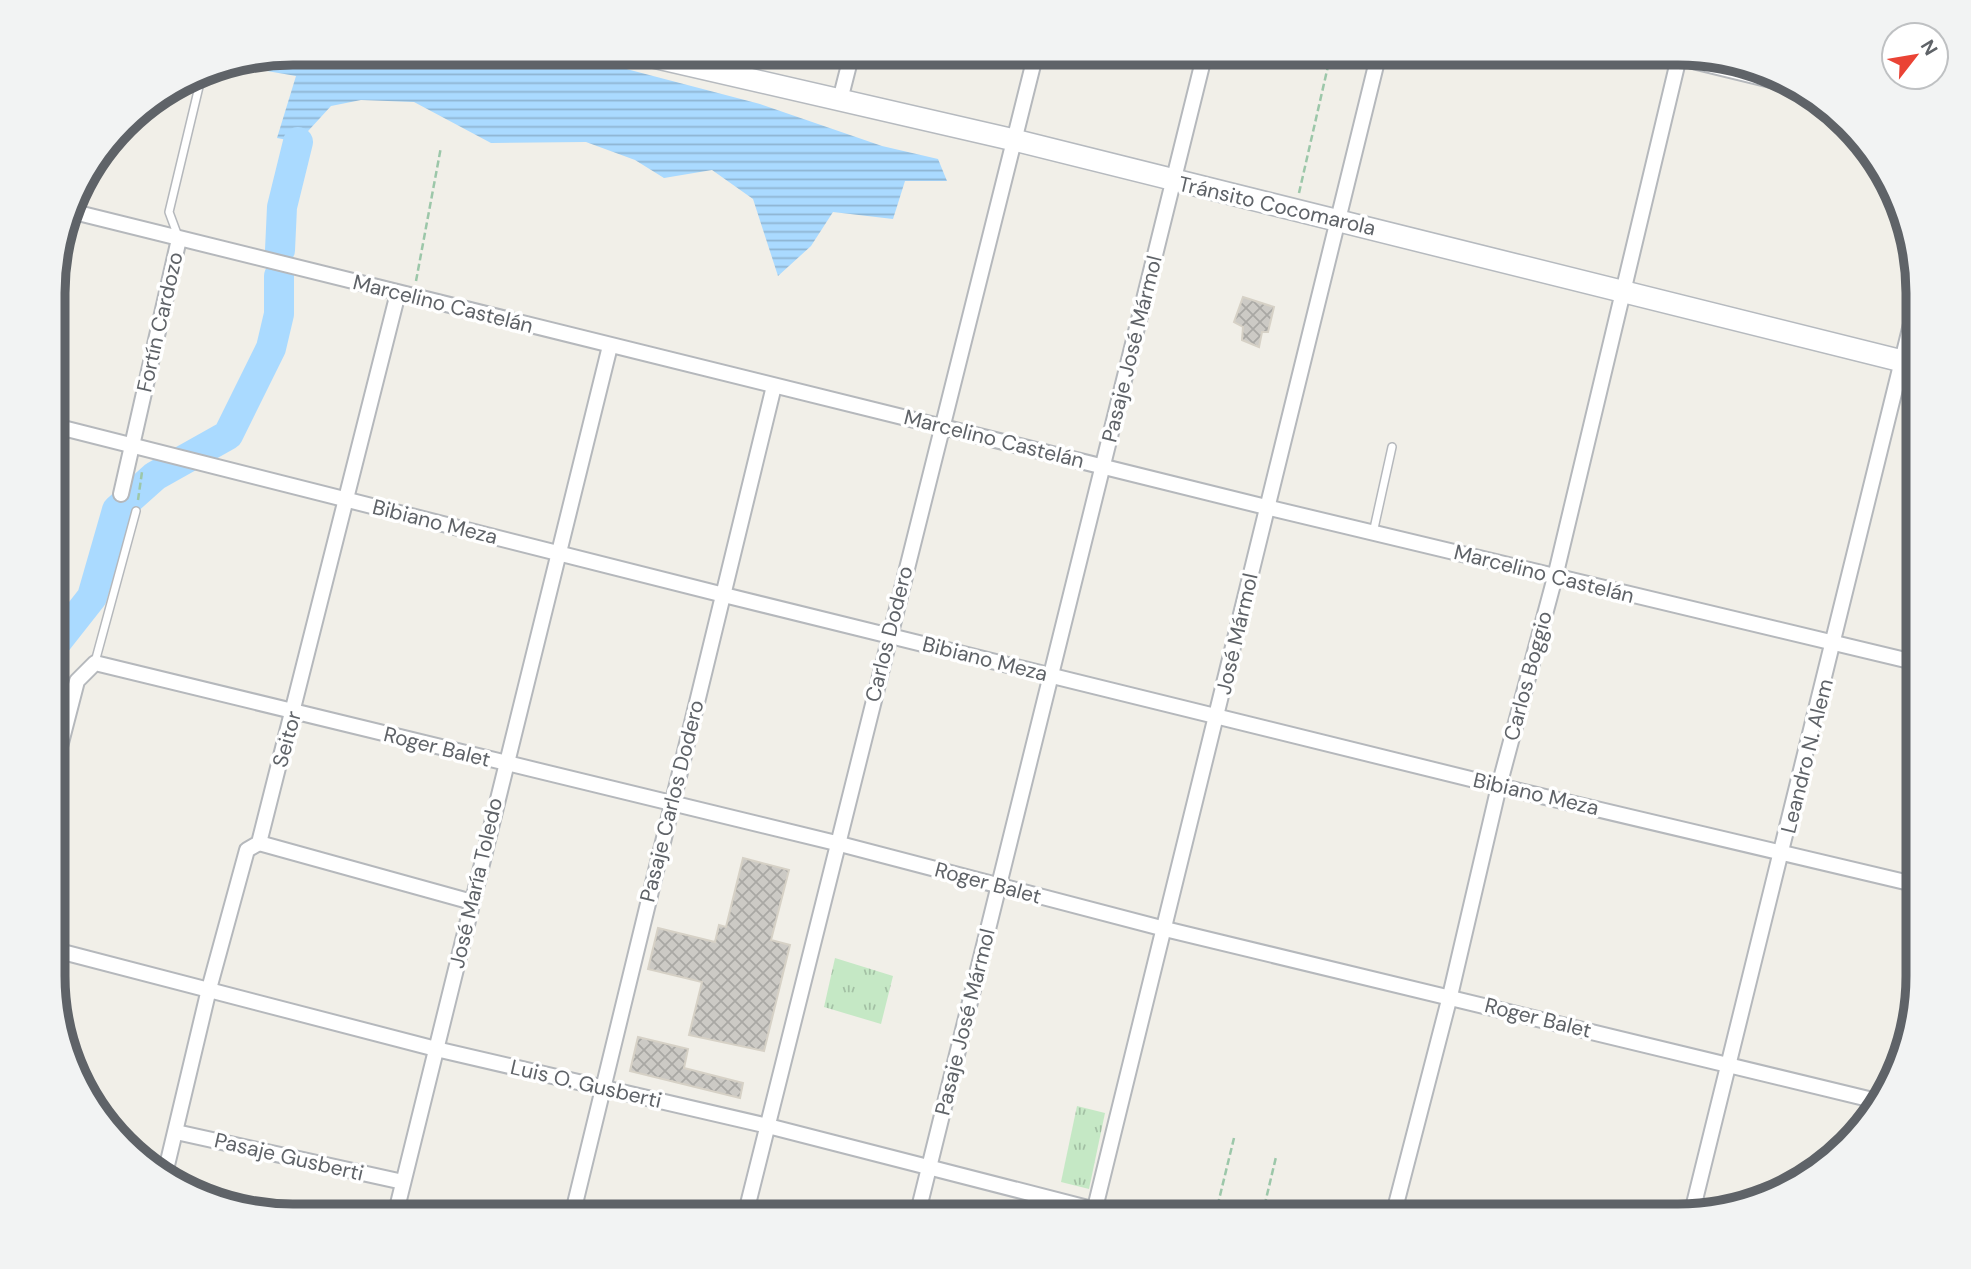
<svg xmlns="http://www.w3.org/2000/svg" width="1971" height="1269" font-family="'DM Sans',sans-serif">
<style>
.park{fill:url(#park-tufts)}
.water{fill:url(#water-rules)}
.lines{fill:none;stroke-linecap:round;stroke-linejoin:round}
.river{stroke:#aadaff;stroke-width:30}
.building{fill:url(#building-cross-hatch);stroke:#d6d1c6;stroke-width:2}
.lane-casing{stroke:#b5b8bc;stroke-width:10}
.street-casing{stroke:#b5b8bc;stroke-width:18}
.secondary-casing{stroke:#b6babf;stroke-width:24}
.path{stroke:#9cc7a9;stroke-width:2.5;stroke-dasharray:7 3.5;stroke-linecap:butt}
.lane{stroke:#fff;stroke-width:7}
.street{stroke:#fff;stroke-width:14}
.secondary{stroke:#fff;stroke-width:21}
.labels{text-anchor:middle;stroke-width:7;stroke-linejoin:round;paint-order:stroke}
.street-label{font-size:21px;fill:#5f6368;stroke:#fff}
.rim{fill:none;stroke:#5f6368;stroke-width:9}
</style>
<defs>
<pattern id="park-tufts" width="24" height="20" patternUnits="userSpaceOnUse" patternTransform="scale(1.75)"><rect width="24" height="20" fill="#c5e8c5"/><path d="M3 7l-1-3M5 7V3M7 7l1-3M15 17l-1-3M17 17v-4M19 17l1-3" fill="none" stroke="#a3c0a4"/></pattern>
<pattern id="water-rules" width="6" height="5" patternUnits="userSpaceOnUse" patternTransform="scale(1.75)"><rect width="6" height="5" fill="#aadaff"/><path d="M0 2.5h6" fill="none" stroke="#8eb4d2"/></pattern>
<pattern id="building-cross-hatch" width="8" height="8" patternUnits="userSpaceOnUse" patternTransform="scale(1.75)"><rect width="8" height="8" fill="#cccac5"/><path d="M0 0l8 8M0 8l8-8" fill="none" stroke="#a9a8a4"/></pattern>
</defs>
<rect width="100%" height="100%" fill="#f1efe8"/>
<!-- park -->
<g class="park">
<polygon points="835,958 893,976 881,1024 824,1007"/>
<polygon points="1077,1106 1105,1113 1089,1189 1061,1182"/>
</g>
<!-- water -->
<polygon class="water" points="293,53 548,53 592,60 760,104 882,146 938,159 947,181 905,181 893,219 833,212 811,246 778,276 753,199 712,170 664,178 635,160 586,142 491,143 414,102 361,100 331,106 298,142 277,138 296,76 243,67 245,62"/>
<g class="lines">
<!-- river -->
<g class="river">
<polyline points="280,250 282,207 298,142"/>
<polyline points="55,644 92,597 117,510 155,476 228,435 271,348 279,314 279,276"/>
</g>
</g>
<!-- building -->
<g class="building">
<polygon points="1243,297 1274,307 1268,332 1262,332 1259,347 1242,340 1243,327 1234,322"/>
<polygon points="743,858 789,870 771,940 790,945 764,1051 689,1035 702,982 648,969 658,928 715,942 719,925 726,927"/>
<polygon points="638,1037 688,1049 684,1068 743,1083 740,1098 630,1071"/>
</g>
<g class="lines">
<!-- lane casing -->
<g class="lane-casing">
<g id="lane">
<polyline points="179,239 169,212 203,70"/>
<polyline points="1373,533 1392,447"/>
<polyline points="95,662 136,511"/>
</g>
</g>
<!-- street casing -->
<g class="street-casing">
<g id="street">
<polyline points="1660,53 1799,87"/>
<polyline points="840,100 852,53"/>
<polyline points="70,211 1266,507 1918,663"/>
<polyline points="55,426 724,595 1499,786 1918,885"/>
<polyline points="121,494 179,239"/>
<polyline points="55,766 77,681 95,663 836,843 1165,929 1881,1102"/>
<polyline points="259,843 472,902"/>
<polyline points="55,950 436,1049 768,1126 1119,1216"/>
<polyline points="176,1132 403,1182"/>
<polyline points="164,1178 209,989 247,850 259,843 398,293"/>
<polyline points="395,1216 610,346"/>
<polyline points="572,1216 774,386"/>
<polyline points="745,1216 1036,53"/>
<polyline points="917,1216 1205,53"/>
<polyline points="1093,1216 1379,53"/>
<polyline points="1393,1216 1450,996 1499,786 1555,577 1680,53"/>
<polyline points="1691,1216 1918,296"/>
</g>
</g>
<!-- secondary casing -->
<g class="secondary-casing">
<polyline id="secondary" points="636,53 1014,140 1918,365"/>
</g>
<!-- path -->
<g class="path">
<polyline points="1299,193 1331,53"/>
<polyline points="416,281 441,147"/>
<polyline points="138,500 142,472"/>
<polyline points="1215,1216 1234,1138"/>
<polyline points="1262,1216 1276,1157"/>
</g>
<!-- lane -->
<use href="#lane" class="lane"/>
<!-- street -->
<use href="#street" class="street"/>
<!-- secondary -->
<use href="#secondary" class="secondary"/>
</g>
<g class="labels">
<!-- street labels -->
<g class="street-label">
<text transform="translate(1277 206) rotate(13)" y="7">Tránsito Cocomarola</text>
<text transform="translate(443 304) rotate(14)" y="7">Marcelino Castelán</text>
<text transform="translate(160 322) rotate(-77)" y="7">Fortín Cardozo</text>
<text transform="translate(1132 349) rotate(-76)" y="7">Pasaje José Mármol</text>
<text transform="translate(994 439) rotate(14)" y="7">Marcelino Castelán</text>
<text transform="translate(435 522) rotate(14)" y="7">Bibiano Meza</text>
<text transform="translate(1544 574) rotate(14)" y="7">Marcelino Castelán</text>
<text transform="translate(889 634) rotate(-76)" y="7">Carlos Dodero</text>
<text transform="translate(1237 634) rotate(-77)" y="7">José Mármol</text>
<text transform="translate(985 659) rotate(14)" y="7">Bibiano Meza</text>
<text transform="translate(1528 676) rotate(-75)" y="7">Carlos Boggio</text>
<text transform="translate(287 739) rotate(-75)" y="7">Seitor</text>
<text transform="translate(437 747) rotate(14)" y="7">Roger Balet</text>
<text transform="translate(1807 756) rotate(-76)" y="7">Leandro N. Alem</text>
<text transform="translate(1536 794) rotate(13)" y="7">Bibiano Meza</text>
<text transform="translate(672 801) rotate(-76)" y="7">Pasaje Carlos Dodero</text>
<text transform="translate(476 883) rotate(-77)" y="7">José María Toledo</text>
<text transform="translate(988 883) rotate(15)" y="7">Roger Balet</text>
<text transform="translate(1538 1018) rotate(14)" y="7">Roger Balet</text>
<text transform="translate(965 1022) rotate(-76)" y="7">Pasaje José Mármol</text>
<text transform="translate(586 1084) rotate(13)" y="7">Luis O. Gusberti</text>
<text transform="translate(289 1157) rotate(13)" y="7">Pasaje Gusberti</text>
</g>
</g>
<!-- crop -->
<path d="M0 0H1971V1269H0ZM293 65H1678A228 228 0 0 1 1906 293V976A228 228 0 0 1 1678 1204H293A228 228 0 0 1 65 976V293A228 228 0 0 1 293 65Z" fill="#f2f3f3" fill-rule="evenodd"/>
<path class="rim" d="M293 65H1678A228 228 0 0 1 1906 293V976A228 228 0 0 1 1678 1204H293A228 228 0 0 1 65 976V293A228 228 0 0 1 293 65Z"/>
<!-- north arrow -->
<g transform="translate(1915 56) rotate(59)"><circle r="33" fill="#ffffff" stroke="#bfc1c3" stroke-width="2"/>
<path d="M0-5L12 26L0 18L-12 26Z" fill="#ea4335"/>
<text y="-10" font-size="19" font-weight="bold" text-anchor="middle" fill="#5f6368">N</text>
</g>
</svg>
